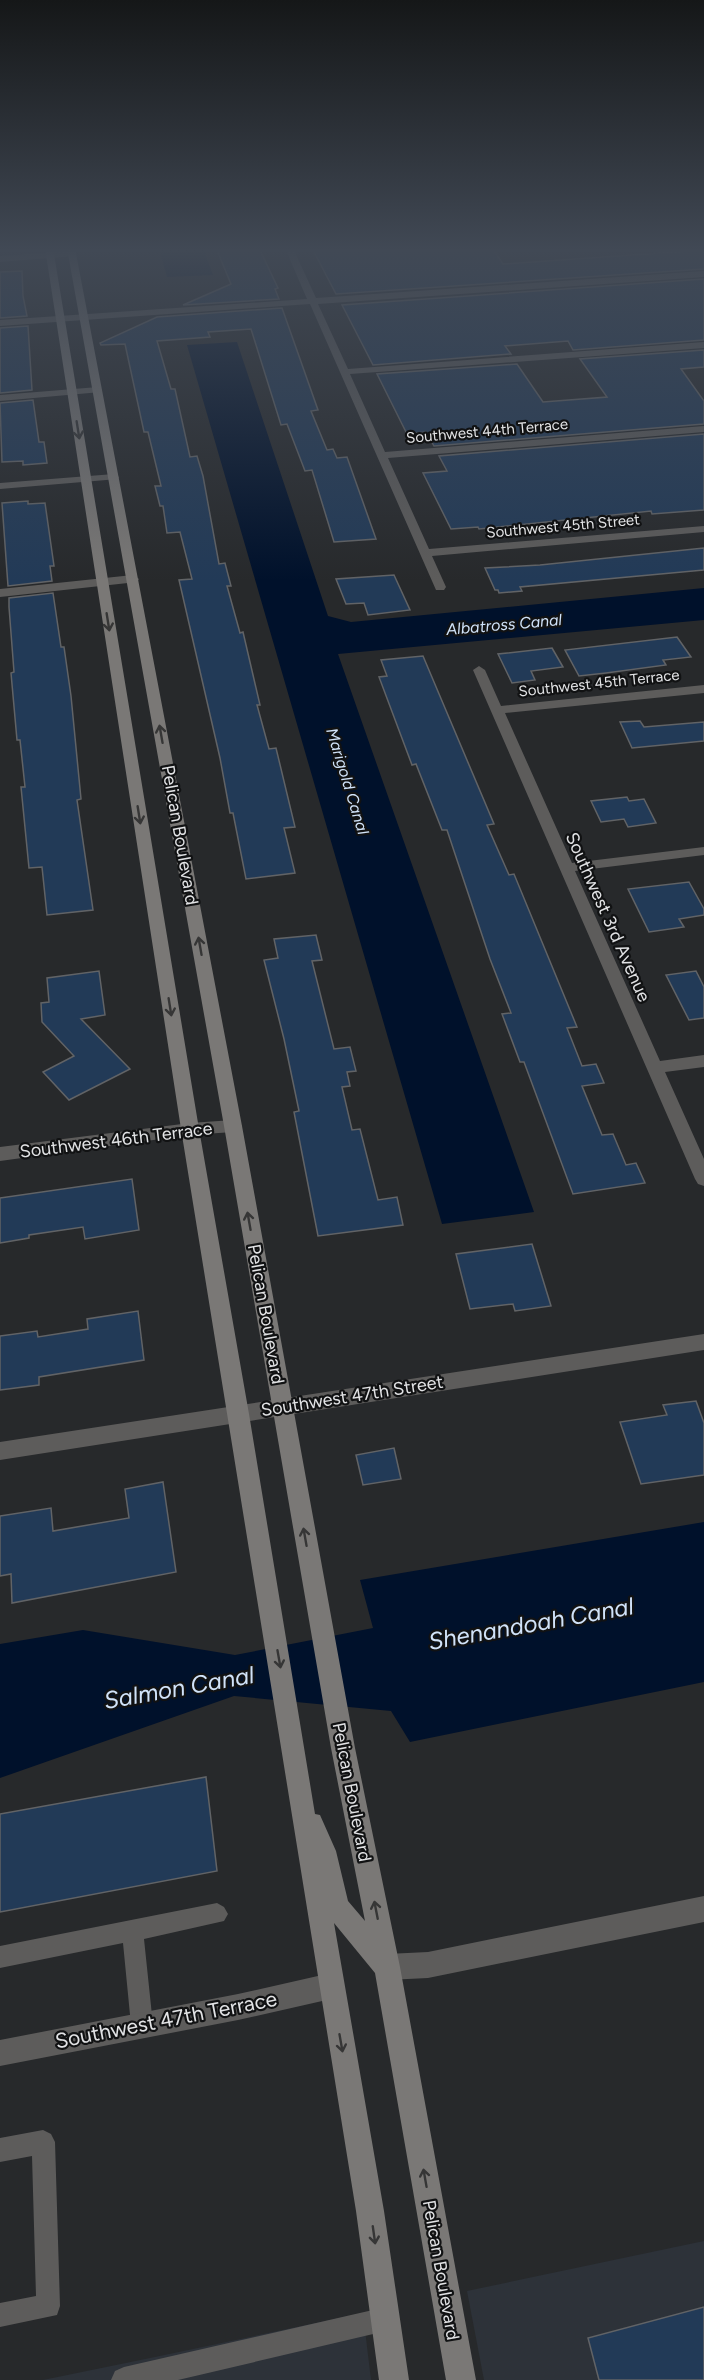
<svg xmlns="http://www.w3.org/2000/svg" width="704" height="2380" font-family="Figtree,sans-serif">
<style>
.built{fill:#2d3239}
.water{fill:#00112b}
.building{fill:#223a57;stroke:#616366;stroke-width:1.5}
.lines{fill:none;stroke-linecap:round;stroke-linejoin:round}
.lane{fill:#5d5c5b;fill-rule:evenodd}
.street{fill:#5d5c5b;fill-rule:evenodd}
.secondary{fill:#7a7876;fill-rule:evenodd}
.oneway{stroke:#363636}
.labels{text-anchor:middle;stroke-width:4.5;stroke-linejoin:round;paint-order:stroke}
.far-street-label{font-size:15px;fill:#e2e3e5;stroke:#111213}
.far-water-label{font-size:16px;font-style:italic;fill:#d1e3f9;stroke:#111213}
.street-label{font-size:18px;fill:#e2e3e5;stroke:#111213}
.near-street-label{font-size:21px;fill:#e2e3e5;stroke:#111213}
.near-water-label{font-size:24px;font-style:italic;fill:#d1e3f9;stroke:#111213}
</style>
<rect width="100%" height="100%" fill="#27292b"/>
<!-- built -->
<g class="built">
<polygon points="704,2241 704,2380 484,2380 467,2291"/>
<polygon points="363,2313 371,2380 43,2380 155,2357"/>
</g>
<!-- water -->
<g class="water">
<polygon points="159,248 203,248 213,275 167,277"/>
<polygon points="237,342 328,616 351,622 704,588 704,620 338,654 534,1212 442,1224 187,345"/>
<polygon points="704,1522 704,1682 410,1742 391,1711 234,1696 0,1778 0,1644 83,1630 235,1655 373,1628 360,1580"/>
</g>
<!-- building -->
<g class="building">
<polygon points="216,248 259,248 278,288 275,289 279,299 183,305 231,284"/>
<polygon points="312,248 492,248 503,264 704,250 704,269 336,294"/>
<polygon points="22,271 23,296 27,316 0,318 0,272"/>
<polygon points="704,279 704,340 573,350 568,341 505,346 511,354 373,365 342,305"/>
<polygon points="282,308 318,410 311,411 327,450 333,449 337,458 347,457 376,539 334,542 312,470 305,471 287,424 281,425 251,329 208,332 210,337 157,341 171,389 175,389 190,457 197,456 203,476 219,564 225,563 231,586 227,586 240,633 243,632 260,705 257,705 269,749 276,748 295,827 284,828 295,873 246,879 233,813 230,813 220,758 179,580 192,579 180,532 167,533 163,506 160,506 155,486 161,486 148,432 144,432 125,344 101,345 100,343 157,317"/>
<polygon points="28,326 32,390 0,393 0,328"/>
<polygon points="704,350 704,367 681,369 704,401 704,424 434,446 426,432 407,434 377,374 517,364 543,402 607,397 580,359"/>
<polygon points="33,400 39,442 44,442 47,463 23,465 23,461 2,462 0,403"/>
<polygon points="704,434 704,510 652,514 651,511 479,529 478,527 451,529 423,473 447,471 439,456"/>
<polygon points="28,501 28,504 45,503 54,566 50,566 52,581 8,586 2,503"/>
<polygon points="704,548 704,570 520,587 522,591 499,593 498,590 495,590 485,568 540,565"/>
<polygon points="394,575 410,610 368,615 364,603 346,604 336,579"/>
<polygon points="53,593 61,647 64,647 71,696 81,799 77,800 93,910 47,915 42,867 29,868 21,787 25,787 20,740 17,740 11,673 14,672 9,607 9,598"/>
<polygon points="677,637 691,657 663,660 666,665 606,673 579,676 565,650"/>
<polygon points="552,648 563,667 531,671 535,680 512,683 498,654"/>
<polygon points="423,656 494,824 487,825 509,875 514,874 577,1027 567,1028 582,1066 596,1064 604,1083 582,1086 602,1135 613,1134 626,1165 636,1163 645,1183 573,1194 524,1062 520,1062 502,1014 511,1013 490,959 447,830 442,830 416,764 412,765 379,677 387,676 381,660"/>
<polygon points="640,721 644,727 704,722 704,741 632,748 620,722"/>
<polygon points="627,797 629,801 644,799 656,823 628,827 624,819 601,822 591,801"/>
<polygon points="689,882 704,909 704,915 679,919 684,927 649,932 628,889"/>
<polygon points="316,935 322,960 312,961 334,1049 350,1047 356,1071 347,1072 350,1086 342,1087 352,1130 360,1129 378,1200 397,1197 403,1225 318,1236 294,1112 299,1111 284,1039 264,960 278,958 274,939"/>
<polygon points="99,971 105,1015 81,1019 130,1069 69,1100 43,1072 74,1056 42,1022 41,1003 49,1002 47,978"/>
<polygon points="696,971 704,987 704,1018 689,1020 666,975"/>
<polygon points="132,1179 139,1230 85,1239 83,1227 29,1235 29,1238 0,1243 0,1198"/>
<polygon points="532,1244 551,1306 515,1311 513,1304 470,1309 456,1254"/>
<polygon points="138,1311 144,1360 39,1377 39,1385 0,1390 0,1336 37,1331 38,1337 88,1329 87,1319"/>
<polygon points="696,1401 704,1423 704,1475 641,1484 620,1422 667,1415 663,1405"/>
<polygon points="394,1448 401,1479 363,1485 356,1455"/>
<polygon points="163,1482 176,1572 12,1603 11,1574 0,1576 0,1516 51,1508 53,1531 129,1518 125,1489"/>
<polygon points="206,1777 217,1871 0,1912 0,1814"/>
<polygon points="704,2307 704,2380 599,2380 588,2338"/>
</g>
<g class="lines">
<!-- lane -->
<g class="lane">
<polygon points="217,1903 224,1907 228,1914 224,1921 144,1939 153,2025 150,2033 142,2036 134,2033 131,2025 123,1943 0,1968 0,1946"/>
<polygon points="43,2130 51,2134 55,2142 60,2306 57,2315 0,2327 0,2303 36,2296 32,2156 0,2162 0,2138"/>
<polygon points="386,2307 395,2310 398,2319 395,2328 386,2331 178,2380 111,2380 115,2371 124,2367"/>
</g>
<!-- street -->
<g class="street">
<polygon points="285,248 293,248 316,298 704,271 704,277 318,304 348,369 704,342 704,348 350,374 385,452 704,426 704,432 388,458 429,549 704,526 704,532 432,556 446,587 444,590 436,590 310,304 0,326 0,320 307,299"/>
<polygon points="72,251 75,252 75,256 0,262 0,256"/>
<polygon points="98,387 101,388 101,392 0,401 0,395"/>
<polygon points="114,474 119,477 118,479 0,489 0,483"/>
<polygon points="133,575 139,579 137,582 0,597 0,589"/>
<polygon points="479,666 485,670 501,706 704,685 704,693 505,713 572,863 704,847 704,855 575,871 660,1061 704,1055 704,1067 665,1072 704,1159 704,1186 698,1184 695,1179 473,670"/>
<polygon points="233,1120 239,1122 242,1126 239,1130 233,1132 190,1135 0,1161 0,1147 190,1123"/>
<polygon points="704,1334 704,1350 0,1460 0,1442"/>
<polygon points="704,1896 704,1922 428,1978 387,1980 378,1976 374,1967 378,1958 387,1954 428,1952"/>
<polygon points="331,1973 340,1977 344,1986 340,1995 331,1999 238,2020 0,2066 0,2040 238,1994"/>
</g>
<!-- secondary -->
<polygon class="secondary" points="45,248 53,248 199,1129 249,1414 315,1814 320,1815 336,1851 348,1901 365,1921 331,1748 224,1126 67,248 75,248 242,1126 355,1748 400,1967 476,2380 446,2380 375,1973 334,1923 384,2211 409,2380 379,2380 356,2211 181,1129"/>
</g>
<!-- one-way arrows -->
<defs><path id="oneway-shaft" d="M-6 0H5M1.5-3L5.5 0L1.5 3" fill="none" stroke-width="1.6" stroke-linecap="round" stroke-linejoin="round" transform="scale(1.5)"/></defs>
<g class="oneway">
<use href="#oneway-shaft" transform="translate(78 430) rotate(81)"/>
<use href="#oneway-shaft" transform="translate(108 622) rotate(81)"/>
<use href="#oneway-shaft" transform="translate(161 734) rotate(-100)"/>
<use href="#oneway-shaft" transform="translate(139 815) rotate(81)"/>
<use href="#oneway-shaft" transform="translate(200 946) rotate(-100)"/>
<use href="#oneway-shaft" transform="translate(170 1007) rotate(81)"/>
<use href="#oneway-shaft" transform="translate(249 1221) rotate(-100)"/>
<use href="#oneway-shaft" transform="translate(305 1537) rotate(-100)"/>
<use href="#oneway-shaft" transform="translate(279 1659) rotate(80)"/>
<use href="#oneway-shaft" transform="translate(376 1910) rotate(-101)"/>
<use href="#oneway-shaft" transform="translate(341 2043) rotate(80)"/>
<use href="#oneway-shaft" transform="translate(425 2178) rotate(-100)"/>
<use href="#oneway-shaft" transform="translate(374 2235) rotate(82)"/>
</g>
<!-- sky -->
<linearGradient id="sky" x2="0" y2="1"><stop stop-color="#151718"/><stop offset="0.43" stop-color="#414955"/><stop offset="1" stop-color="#414955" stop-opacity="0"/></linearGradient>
<rect width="704" height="581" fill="url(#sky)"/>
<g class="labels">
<!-- far-street labels -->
<g class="far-street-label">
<text transform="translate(487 431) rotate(-5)" y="5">Southwest 44th Terrace</text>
<text transform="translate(563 526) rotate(-5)" y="5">Southwest 45th Street</text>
<text transform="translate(599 683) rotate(-6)" y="5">Southwest 45th Terrace</text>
</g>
<!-- far-water labels -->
<g class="far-water-label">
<text transform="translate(504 624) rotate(-5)" y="6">Albatross Canal</text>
<text transform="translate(348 781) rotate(73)" y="6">Marigold Canal</text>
</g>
<!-- street labels -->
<g class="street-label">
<text transform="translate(180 835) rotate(80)" y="6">Pelican Boulevard</text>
<text transform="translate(608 917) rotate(66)" y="6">Southwest 3rd Avenue</text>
<text transform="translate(116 1140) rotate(-7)" y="6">Southwest 46th Terrace</text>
<text transform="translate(266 1314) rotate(80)" y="6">Pelican Boulevard</text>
<text transform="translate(352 1396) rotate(-9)" y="6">Southwest 47th Street</text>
<text transform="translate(352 1792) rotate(79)" y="6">Pelican Boulevard</text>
<text transform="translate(441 2270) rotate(80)" y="6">Pelican Boulevard</text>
</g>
<!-- near-street labels -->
<g class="near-street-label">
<text transform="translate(166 2020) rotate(-11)" y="7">Southwest 47th Terrace</text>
</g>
<!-- near-water labels -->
<g class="near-water-label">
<text transform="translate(531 1624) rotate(-10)" y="8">Shenandoah Canal</text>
<text transform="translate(179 1688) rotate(-10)" y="8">Salmon Canal</text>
</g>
</g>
</svg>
